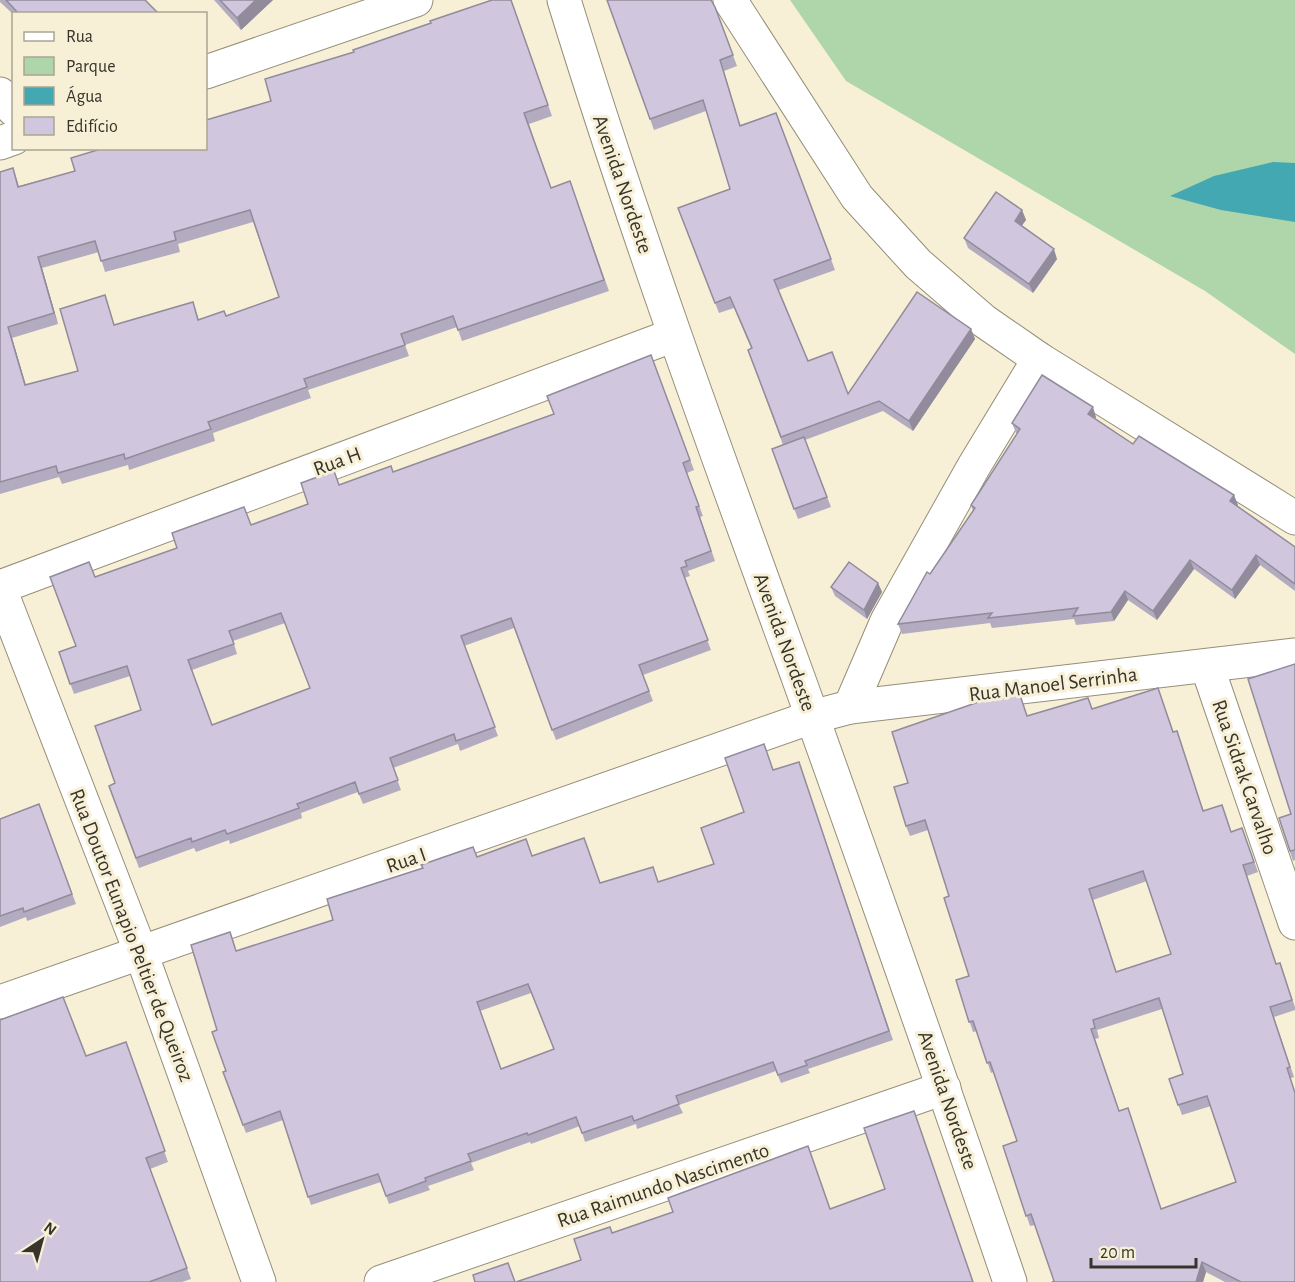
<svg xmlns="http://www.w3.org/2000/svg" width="1295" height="1282" font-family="'Alegreya Sans',sans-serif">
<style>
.green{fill:#aed6aa}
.water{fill:#43a8b1}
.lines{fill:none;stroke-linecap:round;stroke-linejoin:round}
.minor-casing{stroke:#958e78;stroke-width:35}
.minor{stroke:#fff;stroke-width:33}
.wall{fill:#b3abbf;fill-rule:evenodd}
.shaded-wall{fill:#928b9b}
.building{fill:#d0c7de;stroke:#928b9b;stroke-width:1.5;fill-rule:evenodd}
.labels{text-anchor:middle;stroke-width:6;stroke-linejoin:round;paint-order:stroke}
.street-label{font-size:21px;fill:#37342b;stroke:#f7f0d7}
</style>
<rect width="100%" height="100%" fill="#f7f0d7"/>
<!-- green -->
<polygon class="green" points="790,0 1295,0 1295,354 1205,291 846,81"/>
<!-- water -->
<polygon class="water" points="1273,162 1295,163 1295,222 1221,210 1170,196 1214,176"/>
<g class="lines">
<!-- minor casing -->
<g class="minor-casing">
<g id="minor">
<path d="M 564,0 C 634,228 716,452 798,677 C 870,878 941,1079 1010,1282"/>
<polyline points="730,0 857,197 918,264 984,321 1039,359 1295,518"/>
<polyline points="206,72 416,0"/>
<polyline points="0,94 14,110"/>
<polyline points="0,143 14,138"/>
<polyline points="0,587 674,335"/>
<polyline points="0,589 141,953 259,1282"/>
<polyline points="1207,666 1295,923"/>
<polyline points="850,707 887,621 974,466 1039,359"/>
<polyline points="0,1002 812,717 850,707 1295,655"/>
<polyline points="381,1282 944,1088"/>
</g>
</g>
<!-- minor -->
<use href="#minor" class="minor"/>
</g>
<!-- wall -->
<g class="wall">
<polygon points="0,0 145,0 158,14 14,14 14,15 0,2"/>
<polygon points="214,0 273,0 241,30"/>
<path d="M 511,0 L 552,116 L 529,124 L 551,188 L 570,181 L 609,291 L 462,341 L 457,327 L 405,345 L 409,356 L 308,390 L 311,398 L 213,433 L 215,441 L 129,470 L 128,465 L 62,484 L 59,477 L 0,494 L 0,172 L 13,168 L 19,186 L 75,171 L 271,101 L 354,52 ZM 253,222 L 279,297 L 226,316 L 199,320 L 193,302 L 115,325 L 78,371 L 26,385 L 12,338 L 58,324 L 42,268 L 99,252 L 105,272 L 180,252 L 178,244 Z"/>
<polygon points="607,0 715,7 737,66 724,71 740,125 776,113 835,270 779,290 808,361 848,394 971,329 975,339 913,431 883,411 805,440 831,507 798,519 772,449 783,445 748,350 751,348 734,308 719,313 678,208 730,189 706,111 654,130"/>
<polygon points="1022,210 1026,220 1021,226 1057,259 1033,293 968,248 964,238"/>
<path d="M 651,355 L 694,470 L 687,473 L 703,516 L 700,517 L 715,561 L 688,571 L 690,576 L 684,578 L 711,650 L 643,675 L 653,701 L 556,740 L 514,628 L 464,646 L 498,736 L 460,751 L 458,744 L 393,768 L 401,790 L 363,804 L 358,792 L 301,813 L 302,818 L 230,844 L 229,840 L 196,852 L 194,848 L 139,868 L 109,786 L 115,783 L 141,710 L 130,676 L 74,694 L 59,652 L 76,646 L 95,577 L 251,525 L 308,504 L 339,485 L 393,472 L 554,414 ZM 285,623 L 310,688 L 212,725 L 192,670 L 237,654 L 233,641 Z"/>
<polygon points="1096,417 1095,418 1133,444 1234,495 1237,506 1295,547 1295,591 1260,565 1235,599 1194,569 1157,620 1128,600 1114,621 1076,625 1074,619 992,628 990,623 902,634 898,624 930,574 973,511 971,505 1017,434 1016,433 1012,423"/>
<polygon points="878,583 882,592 867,619 835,596 831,587"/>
<polygon points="1295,664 1295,860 1293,861 1279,818 1291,814"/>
<path d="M 1092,709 L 1173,732 L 1204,811 L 1231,832 L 1242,828 L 1258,872 L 1247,876 L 1276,964 L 1280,963 L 1295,1007 L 1295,1010 L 1274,1017 L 1294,1077 L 1291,1078 L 1295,1282 L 1225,1282 L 1206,1272 L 1203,1282 L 1052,1282 L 1054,1281 L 1035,1225 L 1030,1226 L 1003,1146 L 1017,1141 L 993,1072 L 991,1073 L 977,1031 L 973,1032 L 956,980 L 969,976 L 949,896 L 928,830 L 910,836 L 906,826 L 908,783 L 1027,716 ZM 1147,881 L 1171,954 L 1116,972 L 1093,900 ZM 1162,1009 L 1183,1074 L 1169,1079 L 1182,1115 L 1211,1106 L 1236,1182 L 1161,1209 L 1119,1111 L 1095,1039 L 1099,1038 L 1097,1030 Z"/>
<path d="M 799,762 L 893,1040 L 808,1069 L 810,1073 L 781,1083 L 776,1071 L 679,1105 L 683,1113 L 637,1129 L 636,1124 L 585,1142 L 580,1126 L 531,1144 L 530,1142 L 471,1163 L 474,1170 L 428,1186 L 430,1190 L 389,1204 L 381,1182 L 311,1205 L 283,1120 L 246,1133 L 223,1072 L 226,1071 L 217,1030 L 233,940 L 236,951 L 333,920 L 477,857 L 532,856 L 600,883 L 658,882 L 714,864 L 744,812 L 773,770 ZM 531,993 L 554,1050 L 501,1069 L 480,1011 Z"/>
<polygon points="39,804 76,904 27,921 26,917 0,927 0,819"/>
<polygon points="126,1042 168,1162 150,1169 191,1279 182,1282 0,1282 86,1056"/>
</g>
<!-- shaded-wall -->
<g class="shaded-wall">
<polygon points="256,0 273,0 241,30 237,18"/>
<polygon points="1022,210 1026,220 1018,231 1015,221"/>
<polygon points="1054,249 1057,259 1033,293 1029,284"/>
<polygon points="38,257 42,268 58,324 54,313"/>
<polygon points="8,327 12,338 29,397 25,385"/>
<polygon points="971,329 975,339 913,431 909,421"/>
<polygon points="1093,407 1096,417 1092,423 1088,414"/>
<polygon points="1234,495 1238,505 1234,510 1230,501"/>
<polygon points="1256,555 1260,565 1235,599 1232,590"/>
<polygon points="1190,560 1194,569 1157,620 1153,611"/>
<polygon points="878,583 882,592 867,619 864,610"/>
<polygon points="1125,591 1128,600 1114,621 1111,612"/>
<polygon points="1202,1262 1206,1272 1203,1282 1196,1282"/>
</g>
<!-- building -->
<g class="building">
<polygon points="6,0 145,0 158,13 19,14"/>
<polygon points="220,0 256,0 237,18"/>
<path d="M 492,0 L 511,0 L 548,105 L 524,113 L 551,188 L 570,181 L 604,280 L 458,330 L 453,316 L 401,334 L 405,345 L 304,379 L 307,387 L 208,422 L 211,429 L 125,459 L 124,454 L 58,473 L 56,466 L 0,482 L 0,172 L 13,168 L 18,187 L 75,171 L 71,158 L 104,148 L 206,148 L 206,120 L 271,101 L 265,79 L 354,52 L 353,50 L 431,23 L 430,21 ZM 250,210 L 279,297 L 226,316 L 224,311 L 198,320 L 193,302 L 114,325 L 105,295 L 60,309 L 78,371 L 25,385 L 8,327 L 54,313 L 38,257 L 95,241 L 101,261 L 176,240 L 174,232 Z"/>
<polygon points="607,0 711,0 715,7 733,55 720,60 740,126 776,113 831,259 774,280 808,361 832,352 848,394 917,292 971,329 909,421 879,401 781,437 748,350 752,348 730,297 715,303 678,208 730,189 703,100 650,119"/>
<polygon points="996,192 1022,210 1015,221 1054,249 1029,284 964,238"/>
<path d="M 651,355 L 690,460 L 683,463 L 699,506 L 696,507 L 711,551 L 685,561 L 687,566 L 681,568 L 708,640 L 639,665 L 649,691 L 552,730 L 511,618 L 461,636 L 495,727 L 456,741 L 454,734 L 390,758 L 398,780 L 359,794 L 355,782 L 297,804 L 299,808 L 227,834 L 225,830 L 192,842 L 191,838 L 136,858 L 109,786 L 115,783 L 95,726 L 141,710 L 127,666 L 70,684 L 59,652 L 76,646 L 50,577 L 89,562 L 95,577 L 177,548 L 172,533 L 244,507 L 251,525 L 308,504 L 301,483 L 334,471 L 339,485 L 391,466 L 393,472 L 554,414 L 547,396 ZM 281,613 L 310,688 L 212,725 L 188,660 L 234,644 L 229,631 Z"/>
<polygon points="1042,375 1093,407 1088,414 1133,444 1139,436 1234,495 1230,501 1295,547 1295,584 1256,555 1232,590 1190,560 1153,611 1125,591 1111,612 1073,616 1078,608 988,618 992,613 898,624 927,572 930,574 975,508 971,505 1020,429 1012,423"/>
<polygon points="804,437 827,497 794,509 772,449"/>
<polygon points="849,562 878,583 864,610 831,587"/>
<polygon points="1295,664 1295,850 1290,851 1279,818 1291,814 1248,679"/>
<path d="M 1158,688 L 1173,732 L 1177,731 L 1203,811 L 1222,805 L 1231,832 L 1242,828 L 1254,862 L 1243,865 L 1276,964 L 1280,963 L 1292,1000 L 1270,1007 L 1290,1067 L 1287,1068 L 1295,1093 L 1295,1282 L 1241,1282 L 1202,1262 L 1196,1282 L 1052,1282 L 1054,1281 L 1031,1214 L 1026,1216 L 1003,1146 L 1017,1141 L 990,1062 L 987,1063 L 973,1021 L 969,1022 L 956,980 L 969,976 L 944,898 L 949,896 L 925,820 L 906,826 L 894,787 L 908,783 L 892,732 L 987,699 L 1020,695 L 1027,716 L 1088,698 L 1092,709 ZM 1143,871 L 1171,954 L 1116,972 L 1089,889 ZM 1159,998 L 1183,1074 L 1169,1079 L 1178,1105 L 1207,1096 L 1236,1182 L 1161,1209 L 1128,1108 L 1119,1111 L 1091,1029 L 1095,1028 L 1093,1020 Z"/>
<path d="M 764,744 L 773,770 L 799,762 L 889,1031 L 805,1061 L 807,1065 L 778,1075 L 773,1062 L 676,1096 L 679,1104 L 634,1121 L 632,1116 L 582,1133 L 576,1117 L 528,1135 L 527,1133 L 468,1154 L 471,1161 L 425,1178 L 426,1181 L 386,1196 L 378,1174 L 308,1197 L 280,1111 L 243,1125 L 223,1072 L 226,1071 L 212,1032 L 217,1030 L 191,945 L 230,932 L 236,951 L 333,920 L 327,899 L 423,868 L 421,865 L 473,847 L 477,857 L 526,839 L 532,856 L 584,838 L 600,883 L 653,867 L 658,882 L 714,864 L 701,828 L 744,812 L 725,758 ZM 528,984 L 554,1049 L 501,1069 L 477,1002 Z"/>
<polygon points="39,804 72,894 24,912 23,908 0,916 0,819"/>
<polygon points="63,997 86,1056 126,1042 165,1151 146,1158 187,1268 149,1282 0,1282 0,1020"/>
<polygon points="914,1111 973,1282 516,1282 581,1260 574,1239 610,1227 612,1233 673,1212 668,1198 808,1146 830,1209 885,1189 864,1128"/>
<polygon points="508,1263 515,1282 475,1282 473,1275"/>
</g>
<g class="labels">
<!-- street labels -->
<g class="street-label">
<text transform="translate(623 184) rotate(71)" y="7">Avenida Nordeste</text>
<text transform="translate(337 461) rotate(-20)" y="7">Rua H</text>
<text transform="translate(785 642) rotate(70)" y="7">Avenida Nordeste</text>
<text transform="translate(1053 684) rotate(-7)" y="7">Rua Manoel Serrinha</text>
<text transform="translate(1245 777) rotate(71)" y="7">Rua Sidrak Carvalho</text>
<text transform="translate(406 860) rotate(-19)" y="7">Rua I</text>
<text transform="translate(132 935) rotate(69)" y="7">Rua Doutor Eunapio Peltier de Queiroz</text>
<text transform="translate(948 1100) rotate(71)" y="7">Avenida Nordeste</text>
<text transform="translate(663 1185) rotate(-19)" y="7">Rua Raimundo Nascimento</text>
</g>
</g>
<!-- legend -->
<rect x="12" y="12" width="195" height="138" fill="#f7f0d7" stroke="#aaa592" stroke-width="1.5"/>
<rect x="24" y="32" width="30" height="9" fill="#ffffff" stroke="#aaa592" stroke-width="1.5"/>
<text x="66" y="42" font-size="18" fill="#37342b">Rua</text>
<rect x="24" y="57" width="30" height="18" fill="#aed6aa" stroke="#aaa592" stroke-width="1.5"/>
<text x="66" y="72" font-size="18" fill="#37342b">Parque</text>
<rect x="24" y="87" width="30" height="18" fill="#43a8b1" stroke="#aaa592" stroke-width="1.5"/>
<text x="66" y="102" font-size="18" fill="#37342b">Água</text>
<rect x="24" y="117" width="30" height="18" fill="#d0c7de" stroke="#aaa592" stroke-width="1.5"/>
<text x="66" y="132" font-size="18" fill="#37342b">Edifício</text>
<!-- north arrow -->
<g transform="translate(42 1240) rotate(36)" stroke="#f7f0d7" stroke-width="4.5" paint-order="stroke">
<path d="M0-4.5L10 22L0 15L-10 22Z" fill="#37342b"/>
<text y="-9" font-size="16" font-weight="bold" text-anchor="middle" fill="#37342b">N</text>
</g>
<!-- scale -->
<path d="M1091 1258v9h105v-9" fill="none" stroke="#37342b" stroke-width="3"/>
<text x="1100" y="1258" font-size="18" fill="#37342b" stroke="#f7f0d7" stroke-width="4.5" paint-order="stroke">20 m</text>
</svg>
